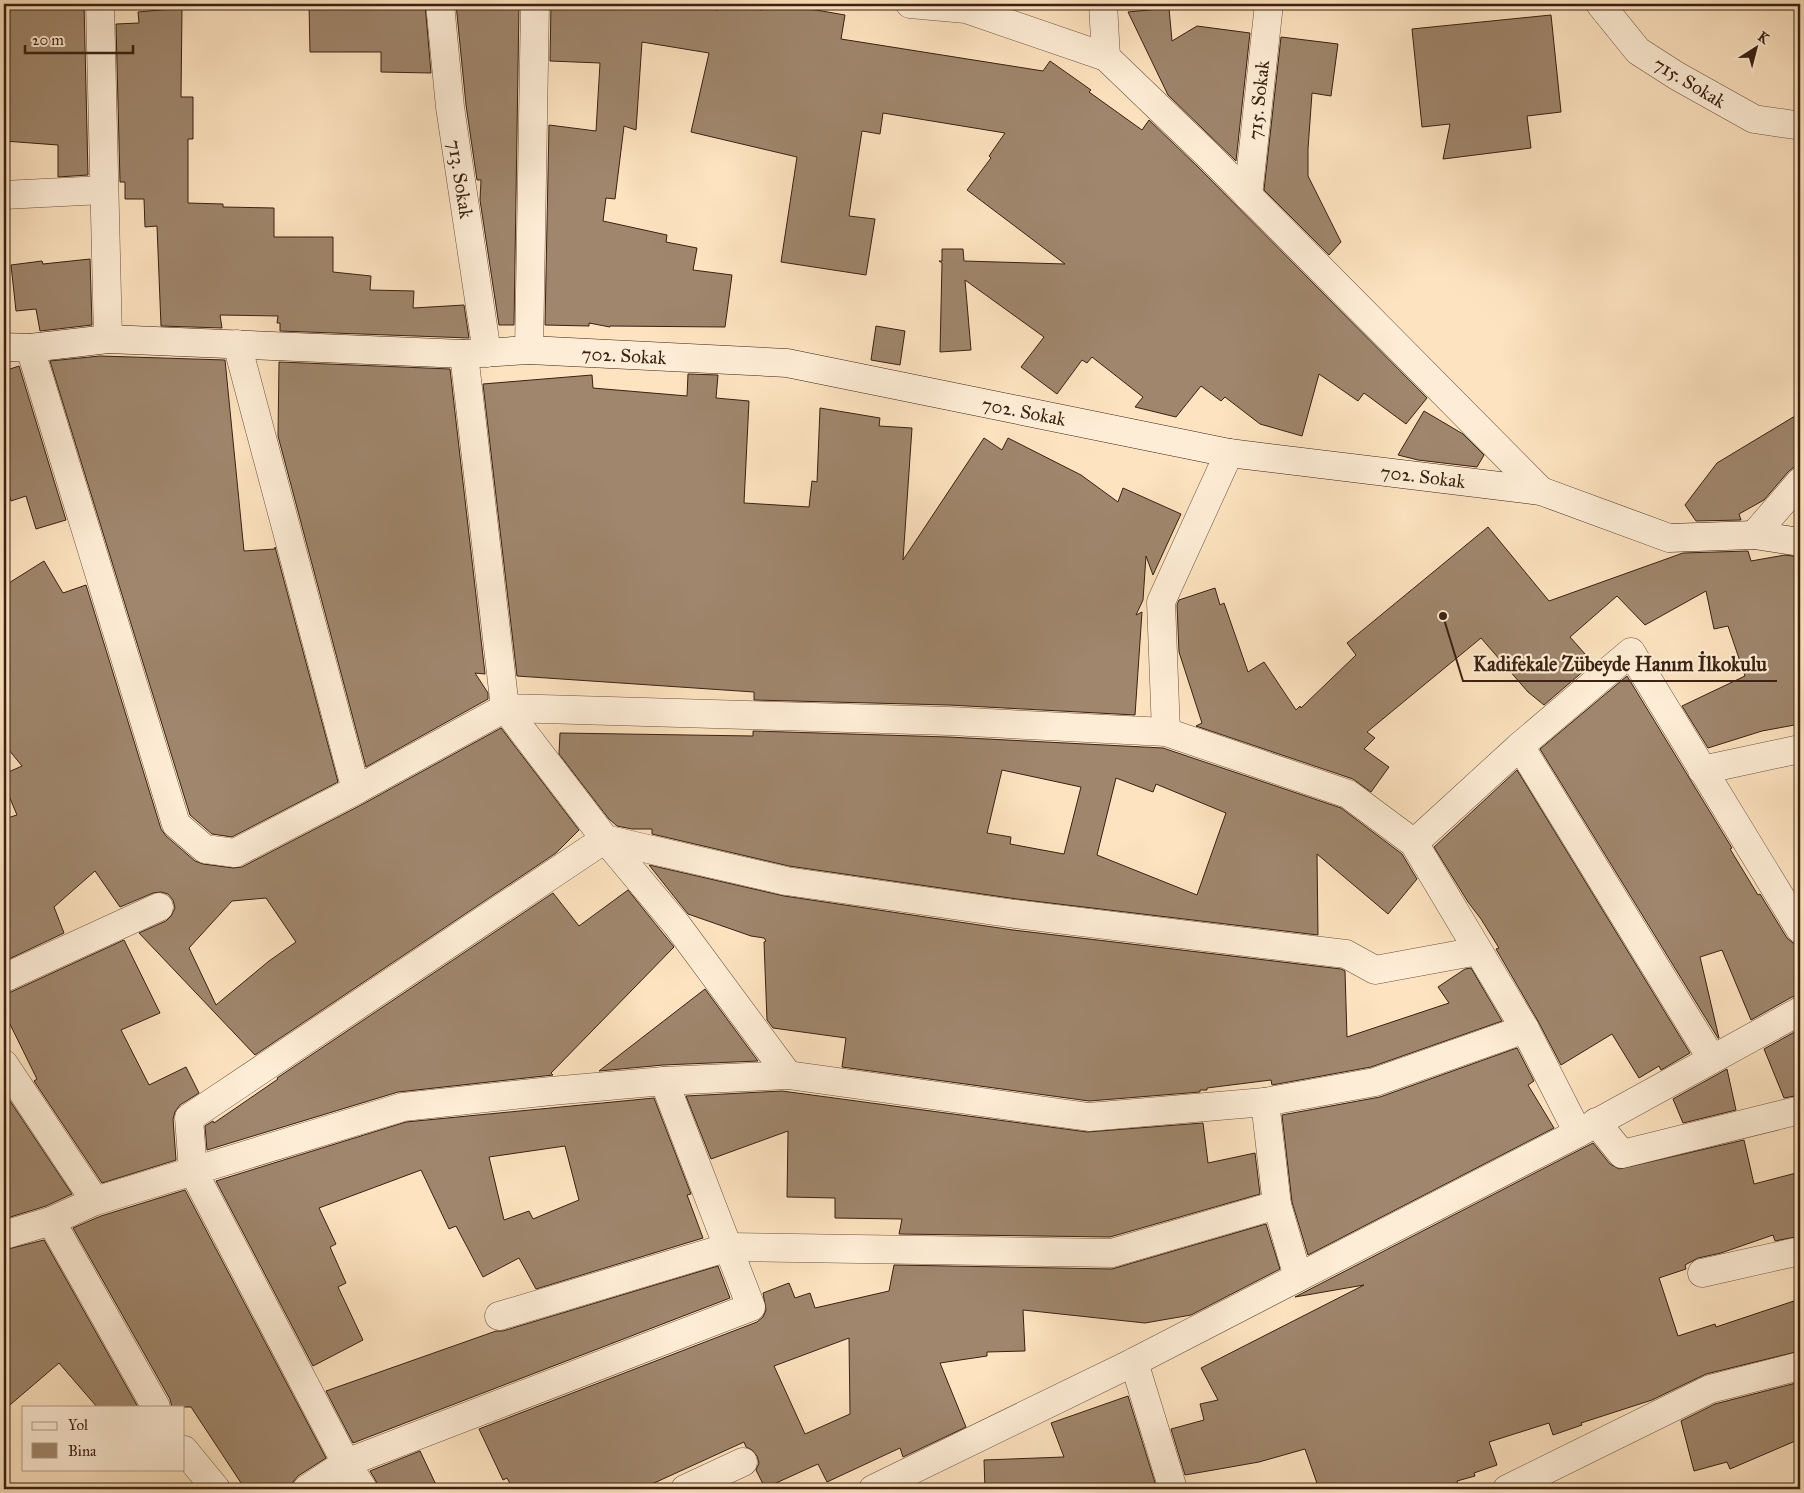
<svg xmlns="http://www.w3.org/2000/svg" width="1804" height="1493" font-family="'IM FELL Great Primer',serif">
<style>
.building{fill:#9f866c;stroke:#3a2112;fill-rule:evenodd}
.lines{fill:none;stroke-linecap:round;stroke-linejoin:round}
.street-casing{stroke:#6b523e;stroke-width:29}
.secondary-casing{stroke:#3a2112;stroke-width:29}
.street{stroke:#feedd6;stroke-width:28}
.secondary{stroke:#feedd6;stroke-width:28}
.labels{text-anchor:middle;stroke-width:4.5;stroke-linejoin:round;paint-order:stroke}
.street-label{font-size:19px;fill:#3a2112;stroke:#feedd6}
.leader{fill:none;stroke:#3a2112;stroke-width:2}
.callout-dot{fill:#3a2112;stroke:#feedd6;stroke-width:2}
.callout-label{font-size:20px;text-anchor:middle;font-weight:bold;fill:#3a2112;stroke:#feedd6;stroke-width:4.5;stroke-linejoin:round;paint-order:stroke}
</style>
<rect width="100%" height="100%" fill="#fde3c0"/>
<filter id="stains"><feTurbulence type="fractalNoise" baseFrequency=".004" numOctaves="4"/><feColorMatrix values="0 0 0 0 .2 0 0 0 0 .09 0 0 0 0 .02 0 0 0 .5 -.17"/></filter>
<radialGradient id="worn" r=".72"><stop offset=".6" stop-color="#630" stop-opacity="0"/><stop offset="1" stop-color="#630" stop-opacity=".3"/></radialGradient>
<!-- building -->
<g class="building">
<polygon points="4,4 84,4 88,175 58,177 58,145 4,141"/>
<polygon points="309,4 425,4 431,73 381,72 381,52 310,52"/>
<polygon points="456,4 519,4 514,325 499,325 480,200 481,180 477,180 466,105"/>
<polygon points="551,4 611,4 654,8 654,4 674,4 718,10 719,4 722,4 762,10 762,5 816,10 845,15 841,39 1043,71 1050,61 1091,90 1089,92 1142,130 1149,120 1197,166 1427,398 1406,424 1364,393 1358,401 1319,374 1302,436 1260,424 1225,397 1221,401 1201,386 1176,417 1135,407 1143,397 1092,357 1087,363 1082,360 1057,394 1021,367 1044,337 965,280 971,350 940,352 942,263 939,261 942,261 942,249 963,249 964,261 1065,264 967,190 991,158 989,156 1005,133 883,113 880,134 862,131 849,216 875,219 866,275 781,262 797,157 691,132 709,53 642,42 636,130 624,126 615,199 606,198 603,221 667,235 666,242 697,248 693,270 732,275 725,327 610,326 610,327 589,323 589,326 545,325 549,125 596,131 600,63 550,61"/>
<polygon points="182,8 181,97 193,97 193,139 188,139 188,203 223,204 223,207 274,208 274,237 333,237 333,272 371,276 370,290 414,291 413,308 464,305 469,338 280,331 280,323 277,323 278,316 220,315 222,328 161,326 157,226 145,227 144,199 125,199 125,182 120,182 116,24 139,23 138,12"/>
<polygon points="1169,8 1172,41 1197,26 1250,33 1236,161 1168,95 1128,12"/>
<polygon points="1551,15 1561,112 1527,116 1531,148 1443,159 1450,124 1422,127 1412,29"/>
<polygon points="1281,37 1338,44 1331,96 1312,93 1308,149 1308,176 1341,242 1329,255 1264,190"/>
<polygon points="90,259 92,325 40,331 36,309 16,311 11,265 42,261 43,264"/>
<polygon points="876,326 905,331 900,365 871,360"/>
<polygon points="100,356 225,360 244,551 275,549 275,547 338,782 232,837 212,834 190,815 50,361"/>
<polygon points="279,362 450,369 485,674 475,673 488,693 488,699 366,767 278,436"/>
<polygon points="19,366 66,520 36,529 26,496 11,501 4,477 4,371"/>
<polygon points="688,374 718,375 716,398 749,401 744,503 809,507 812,481 817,482 820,408 880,418 879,426 912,428 903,560 984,438 1002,450 1008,438 1081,475 1118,502 1123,488 1181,514 1153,575 1146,556 1143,600 1136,615 1142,612 1135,715 949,705 754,700 754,692 517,676 483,384 592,375 593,388 687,396"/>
<polygon points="1424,411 1463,434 1484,455 1477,467 1418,460 1398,455"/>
<polygon points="1800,413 1800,467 1794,467 1788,472 1764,500 1739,514 1741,520 1696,521 1685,505 1717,463"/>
<polygon points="1488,527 1549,601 1683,553 1748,551 1751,561 1785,555 1800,557 1800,692 1795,694 1800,724 1762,731 1708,748 1682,706 1745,676 1728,626 1714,629 1706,591 1645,625 1617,596 1570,637 1593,663 1544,705 1528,692 1481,638 1367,732 1375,738 1364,749 1389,767 1371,792 1353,779 1196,726 1202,723 1179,652 1177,605 1179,600 1215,588 1220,605 1224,603 1248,672 1264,662 1296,710 1300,706 1301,708 1356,655 1347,643"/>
<path d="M 44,561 L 63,593 L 86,585 L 161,829 L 166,836 L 195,861 L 203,864 L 233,868 L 242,867 L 363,804 L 501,728 L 579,830 L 556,853 L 255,1055 L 139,933 L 166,921 L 171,916 L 175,908 L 173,900 L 168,894 L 161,892 L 153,893 L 120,907 L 95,871 L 54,907 L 64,933 L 9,959 L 4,947 L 4,819 L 17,815 L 4,784 L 4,774 L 22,766 L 4,744 L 4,586 ZM 266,898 L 296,942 L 269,961 L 216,1005 L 189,948 L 232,901 Z"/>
<polygon points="1627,676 1732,848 1730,849 1758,895 1760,894 1787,938 1793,943 1800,945 1800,995 1792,997 1751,1020 1722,950 1700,957 1719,1038 1718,1038 1540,749"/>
<path d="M 753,731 L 948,737 L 1163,748 L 1341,808 L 1402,854 L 1417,879 L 1388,914 L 1317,854 L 1318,935 L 1017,899 L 789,866 L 652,834 L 652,829 L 632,829 L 617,826 L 609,819 L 559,754 L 560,733 L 753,736 ZM 1002,770 L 1081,787 L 1064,854 L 1010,844 L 1011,837 L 987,833 ZM 1116,778 L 1153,792 L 1156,784 L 1226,813 L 1197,895 L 1097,855 Z"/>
<polygon points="1517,770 1690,1053 1661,1070 1659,1066 1639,1078 1612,1034 1561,1065 1538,1021 1496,949 1499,948 1481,919 1468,902 1434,847"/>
<polygon points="649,865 784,896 1013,930 1341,969 1345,971 1347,1037 1449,1003 1438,987 1465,969 1471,968 1502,1021 1371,1067 1272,1085 1271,1080 1207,1088 1207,1090 1200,1090 1200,1092 1089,1101 842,1067 846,1038 773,1028 767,1020 764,942 766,941 764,938 751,936 688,914"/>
<polygon points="628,890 674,947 551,1073 553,1075 398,1092 207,1150 205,1126 213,1121 214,1123 278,1079 277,1078 553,893 579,926"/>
<polygon points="124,940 160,1013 121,1030 149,1085 186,1067 199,1093 180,1105 175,1112 173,1119 176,1160 102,1183 34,1081 37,1079 4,1012 4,993 11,992"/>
<polygon points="705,989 758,1061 663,1065 599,1071"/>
<polygon points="1800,1029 1800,1095 1784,1098 1764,1049"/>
<polygon points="1517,1048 1534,1081 1528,1085 1554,1128 1308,1255 1292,1202 1282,1115 1380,1097"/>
<polygon points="1727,1069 1736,1110 1683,1123 1673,1099"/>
<polygon points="782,1091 1087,1132 1203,1123 1208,1163 1255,1153 1260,1194 1110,1237 899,1234 902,1219 835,1218 835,1198 787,1197 788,1131 711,1159 686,1096"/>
<path d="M 654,1098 L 691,1194 L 687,1195 L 703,1238 L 536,1289 L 519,1258 L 483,1277 L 456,1226 L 449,1229 L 421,1170 L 319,1208 L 336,1244 L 330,1247 L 346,1283 L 338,1287 L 363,1340 L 313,1366 L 216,1181 L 406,1122 ZM 565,1146 L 579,1200 L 533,1219 L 529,1211 L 504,1220 L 489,1157 Z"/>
<polygon points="10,1101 72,1194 46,1206 4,1219 4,1106"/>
<polygon points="1744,1140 1754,1184 1800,1172 1800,1236 1775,1241 1773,1235 1721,1253 1698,1258 1685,1265 1686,1269 1659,1278 1678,1336 1715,1324 1716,1327 1800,1299 1800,1351 1706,1374 1652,1400 1581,1423 1582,1425 1553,1435 1549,1423 1489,1442 1497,1465 1474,1473 1475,1476 1457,1481 1460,1489 1319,1489 1305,1449 1259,1462 1185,1475 1171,1429 1204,1420 1200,1404 1218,1400 1201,1368 1364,1285 1295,1297 1593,1143 1610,1164 1619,1169"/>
<polygon points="185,1190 326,1458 298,1476 293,1482 291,1489 245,1489 191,1407 172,1407 170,1399 73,1228 101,1216"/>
<path d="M 1266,1224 L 1280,1269 L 1191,1315 L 1145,1323 L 1023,1310 L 1025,1351 L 987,1352 L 987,1356 L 940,1363 L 966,1427 L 903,1457 L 900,1448 L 827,1482 L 818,1464 L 765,1488 L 756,1470 L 759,1463 L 757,1456 L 752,1450 L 746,1447 L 744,1442 L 641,1489 L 513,1489 L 507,1478 L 503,1480 L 479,1429 L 757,1322 L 763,1317 L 766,1310 L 763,1293 L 789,1283 L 795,1298 L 810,1293 L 815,1308 L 889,1291 L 894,1265 L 1112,1269 ZM 849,1338 L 850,1414 L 805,1434 L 774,1366 Z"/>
<polygon points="44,1240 138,1407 97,1407 59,1363 4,1410 4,1250"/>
<polygon points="718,1266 730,1298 353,1443 326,1391 496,1331 503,1331"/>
<polygon points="1800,1382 1800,1439 1730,1469 1727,1462 1694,1471 1681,1421 1715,1404"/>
<polygon points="1128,1396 1157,1489 985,1489 984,1460 1064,1457 1051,1423"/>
<polygon points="420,1451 438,1489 378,1489 376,1481 370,1471"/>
</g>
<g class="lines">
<!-- street casing -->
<g class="street-casing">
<g id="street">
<polyline points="100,4 108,339"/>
<polyline points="440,4 450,107 487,353"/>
<polyline points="910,4 966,9 1106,57 1208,155 1541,491"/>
<polyline points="1103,4 1106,57"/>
<polyline points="1600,4 1638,51 1677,76 1754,119 1795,125 1800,123"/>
<polyline points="4,195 103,190"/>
<polyline points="1248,196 1269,4"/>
<polyline points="30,348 176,824 205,849 235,853 356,790 237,344"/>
<polyline points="529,350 535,4"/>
<polyline points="464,354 505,708 949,721 1166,732 1348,794 1414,843 1525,1029 1578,1133"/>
<polyline points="1754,535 1800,482"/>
<polyline points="1166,732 1161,602 1229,453"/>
<polyline points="1520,746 1712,1059"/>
<polyline points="1702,770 1800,749"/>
<polyline points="356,790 505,708 605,839 677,925 788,1075"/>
<polyline points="1414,843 1520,746 1631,652 1800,929"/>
<polyline points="4,978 159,907"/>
<polyline points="4,1064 95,1201"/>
<polyline points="1265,1102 1277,1205 1298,1277"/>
<polyline points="1596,1122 1622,1154 1800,1110"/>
<polyline points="51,1221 156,1407"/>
<polyline points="4,1235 51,1221 95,1201 403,1107 551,1091 664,1081 788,1075 1089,1117 1265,1102 1375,1082 1525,1029"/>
<polyline points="1702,1273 1800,1251"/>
<polyline points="499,1316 729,1247 1112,1253 1277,1205"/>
<polyline points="1134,1362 1173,1489"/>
<polyline points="184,1450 216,1489"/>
<polyline points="307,1489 346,1463 751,1307 664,1081"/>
<polyline points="363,1489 346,1463 193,1171 189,1118 605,839 786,881 1015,914 1346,954 1375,970 1478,951"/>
<polyline points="685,1489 743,1462"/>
<polyline points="873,1489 1134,1362 1578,1133 1800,1011"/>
<polyline points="1507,1489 1710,1389 1800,1366"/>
</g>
</g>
<!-- secondary casing -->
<g class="secondary-casing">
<polyline id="secondary" points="4,347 30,348 108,339 464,354 529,350 787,363 1229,453 1541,491 1669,538 1754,535 1800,542"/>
</g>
<!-- street -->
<use href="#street" class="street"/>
<!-- secondary -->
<use href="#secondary" class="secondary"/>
</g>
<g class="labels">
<!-- street labels -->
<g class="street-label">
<text transform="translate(1690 82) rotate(31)" y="7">715. Sokak</text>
<text transform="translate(1258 100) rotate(-84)" y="7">715. Sokak</text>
<text transform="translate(461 179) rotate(81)" y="7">713. Sokak</text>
<text transform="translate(624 355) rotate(3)" y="7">702. Sokak</text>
<text transform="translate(1024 411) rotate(11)" y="7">702. Sokak</text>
<text transform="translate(1423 476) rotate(7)" y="7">702. Sokak</text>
</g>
</g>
<!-- callouts -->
<path class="leader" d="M1443 616L1463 681H1777"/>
<circle class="callout-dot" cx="1443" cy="616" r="5"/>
<g class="callout-label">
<text x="1620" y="671">Kadifekale Zübeyde Hanım İlkokulu</text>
</g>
<!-- margin -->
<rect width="1804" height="1493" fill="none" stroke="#fde3c0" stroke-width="20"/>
<rect x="5" y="5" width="1794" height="1483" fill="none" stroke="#3a2112" stroke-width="2.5"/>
<rect x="10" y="10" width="1784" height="1473" fill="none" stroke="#3a2112"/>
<!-- legend -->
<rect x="22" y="1406" width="162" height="65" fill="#feedd6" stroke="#b09b88"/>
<rect x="32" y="1422" width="25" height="8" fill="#feedd6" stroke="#b09b88"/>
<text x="68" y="1430" font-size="15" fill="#3a2112">Yol</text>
<rect x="32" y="1443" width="25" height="15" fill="#9f866c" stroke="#b09b88"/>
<text x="68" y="1456" font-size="15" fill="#3a2112">Bina</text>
<!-- north arrow -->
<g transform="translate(1756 48) rotate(36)" stroke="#feedd6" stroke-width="4" paint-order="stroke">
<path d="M0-4L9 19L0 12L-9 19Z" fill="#3a2112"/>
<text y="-8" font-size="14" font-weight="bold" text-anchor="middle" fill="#3a2112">K</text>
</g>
<!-- scale -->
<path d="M25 45v8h108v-8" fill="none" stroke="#3a2112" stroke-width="2.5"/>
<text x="32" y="45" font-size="15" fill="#3a2112" stroke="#feedd6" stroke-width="4" paint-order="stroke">20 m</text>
<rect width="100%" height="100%" filter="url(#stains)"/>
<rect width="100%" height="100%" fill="url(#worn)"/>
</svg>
